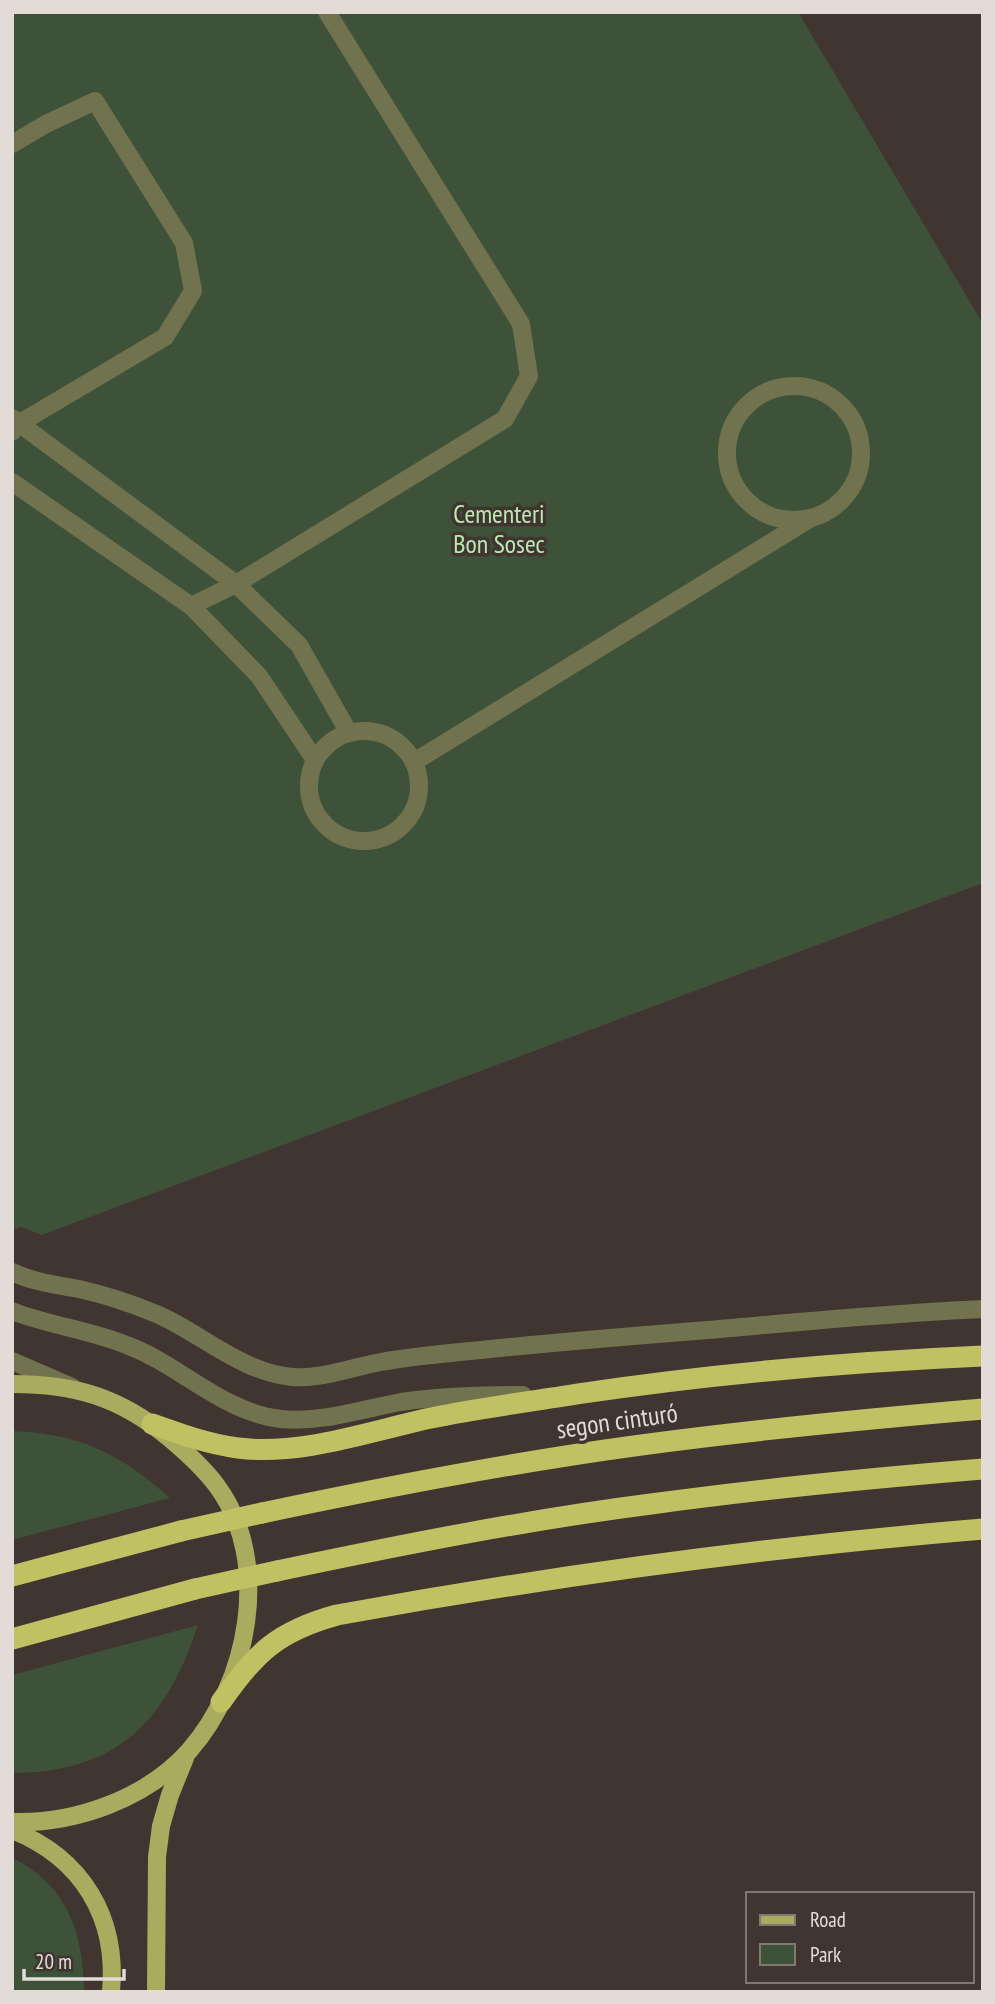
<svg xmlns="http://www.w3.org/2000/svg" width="995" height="2004" font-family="'PT Sans Narrow',sans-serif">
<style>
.green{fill:#3d5239}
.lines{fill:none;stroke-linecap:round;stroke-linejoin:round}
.minor{stroke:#71724e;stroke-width:18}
.major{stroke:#aaab5e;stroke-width:18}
.highway{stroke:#c0c163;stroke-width:21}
.highway-bridge{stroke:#c0c163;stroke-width:21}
.labels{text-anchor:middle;stroke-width:7;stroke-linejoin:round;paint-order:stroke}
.park-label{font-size:26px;fill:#bae8b2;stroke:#403530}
.street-label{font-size:26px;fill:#e3dbd8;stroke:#403530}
</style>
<rect width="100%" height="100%" fill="#403530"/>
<!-- green -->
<g class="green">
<polygon points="12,12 798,12 983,324 983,883 42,1235 21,1227 12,1230"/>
<path d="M 12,1431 C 80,1433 120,1454 170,1498 L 12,1540 Z"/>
<path d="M 198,1625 C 166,1721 119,1772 12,1773 L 12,1675 Z"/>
<path d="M 12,1858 C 68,1885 83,1933 84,1992 L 12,1992 Z"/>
</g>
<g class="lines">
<!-- minor -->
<g class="minor">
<polyline points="12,144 46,124 95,101 184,243 193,291 165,337 20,423 12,432"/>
<circle cx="794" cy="453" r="67"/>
<polyline points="12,418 236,584 299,645 349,733"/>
<polyline points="12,482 191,606 259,676 315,760"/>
<polyline points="191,606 236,584 505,419 529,376 521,324 327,12"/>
<circle cx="364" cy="786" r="55"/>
<polyline points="414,762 811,518"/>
<path d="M 12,1272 C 33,1282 56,1285 79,1289 C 106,1295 133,1304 159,1315 C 203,1335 243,1373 293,1377 C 323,1379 352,1367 381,1362 C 414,1356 448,1353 481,1350 C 557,1342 632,1336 708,1330 C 800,1322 891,1313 983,1309"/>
<path d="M 12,1311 C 50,1326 91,1330 129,1346 C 181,1366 224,1413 281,1419 C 321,1423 362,1409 401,1402 C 442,1396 482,1395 523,1395"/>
<polyline points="12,1361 72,1387"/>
</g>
<!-- major -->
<g class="major">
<path d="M 12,1384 C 75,1384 119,1397 168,1437 C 186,1452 203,1467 217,1486 C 273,1562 248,1684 189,1751 C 146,1799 75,1824 12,1822"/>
<path d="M 12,1830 C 82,1858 118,1917 111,1992"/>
<polyline points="156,1992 157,1857 161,1826 170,1795 185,1758"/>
</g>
<!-- highway -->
<g class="highway">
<path d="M 152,1424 C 180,1434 208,1444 238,1448 C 301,1456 370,1431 431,1418 C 479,1408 528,1402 577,1394 C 711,1374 847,1362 983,1356"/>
<path d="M 262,1513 C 385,1487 509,1463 634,1446 C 750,1430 866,1419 983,1409"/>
<path d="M 277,1571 C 401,1545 526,1520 651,1504 C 761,1489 872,1478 983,1469"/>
<polyline points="12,1576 181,1531"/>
<polyline points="12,1639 195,1589"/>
<path d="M 221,1702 C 255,1653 278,1631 337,1615 C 551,1576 766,1547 983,1529"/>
</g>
<!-- highway-bridge -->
<g class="highway-bridge">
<polyline points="181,1531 262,1513"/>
<polyline points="195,1589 277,1571"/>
</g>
</g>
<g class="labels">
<!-- park labels -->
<g class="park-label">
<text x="499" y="523">Cementeri<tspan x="499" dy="30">Bon Sosec</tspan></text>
</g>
<!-- street labels -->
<g class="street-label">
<text transform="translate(617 1421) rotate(-8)" y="9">segon cinturó</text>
</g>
</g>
<!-- border -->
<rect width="995" height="2004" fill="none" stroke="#e3dbd8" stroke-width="28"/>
<!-- legend -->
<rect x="746" y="1892" width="228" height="91" fill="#403530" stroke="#817773" stroke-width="2"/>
<rect x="760" y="1915" width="35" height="10" fill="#aaab5e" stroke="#817773" stroke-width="2"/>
<text x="810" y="1927" font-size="21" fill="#e3dbd8">Road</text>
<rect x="760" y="1944" width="35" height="21" fill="#3d5239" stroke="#817773" stroke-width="2"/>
<text x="810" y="1962" font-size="21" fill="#e3dbd8">Park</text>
<!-- scale -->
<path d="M24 1969v10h100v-10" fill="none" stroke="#e3dbd8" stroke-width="3.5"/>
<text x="35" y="1969" font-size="21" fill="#e3dbd8" stroke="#403530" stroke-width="5" paint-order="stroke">20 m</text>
</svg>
